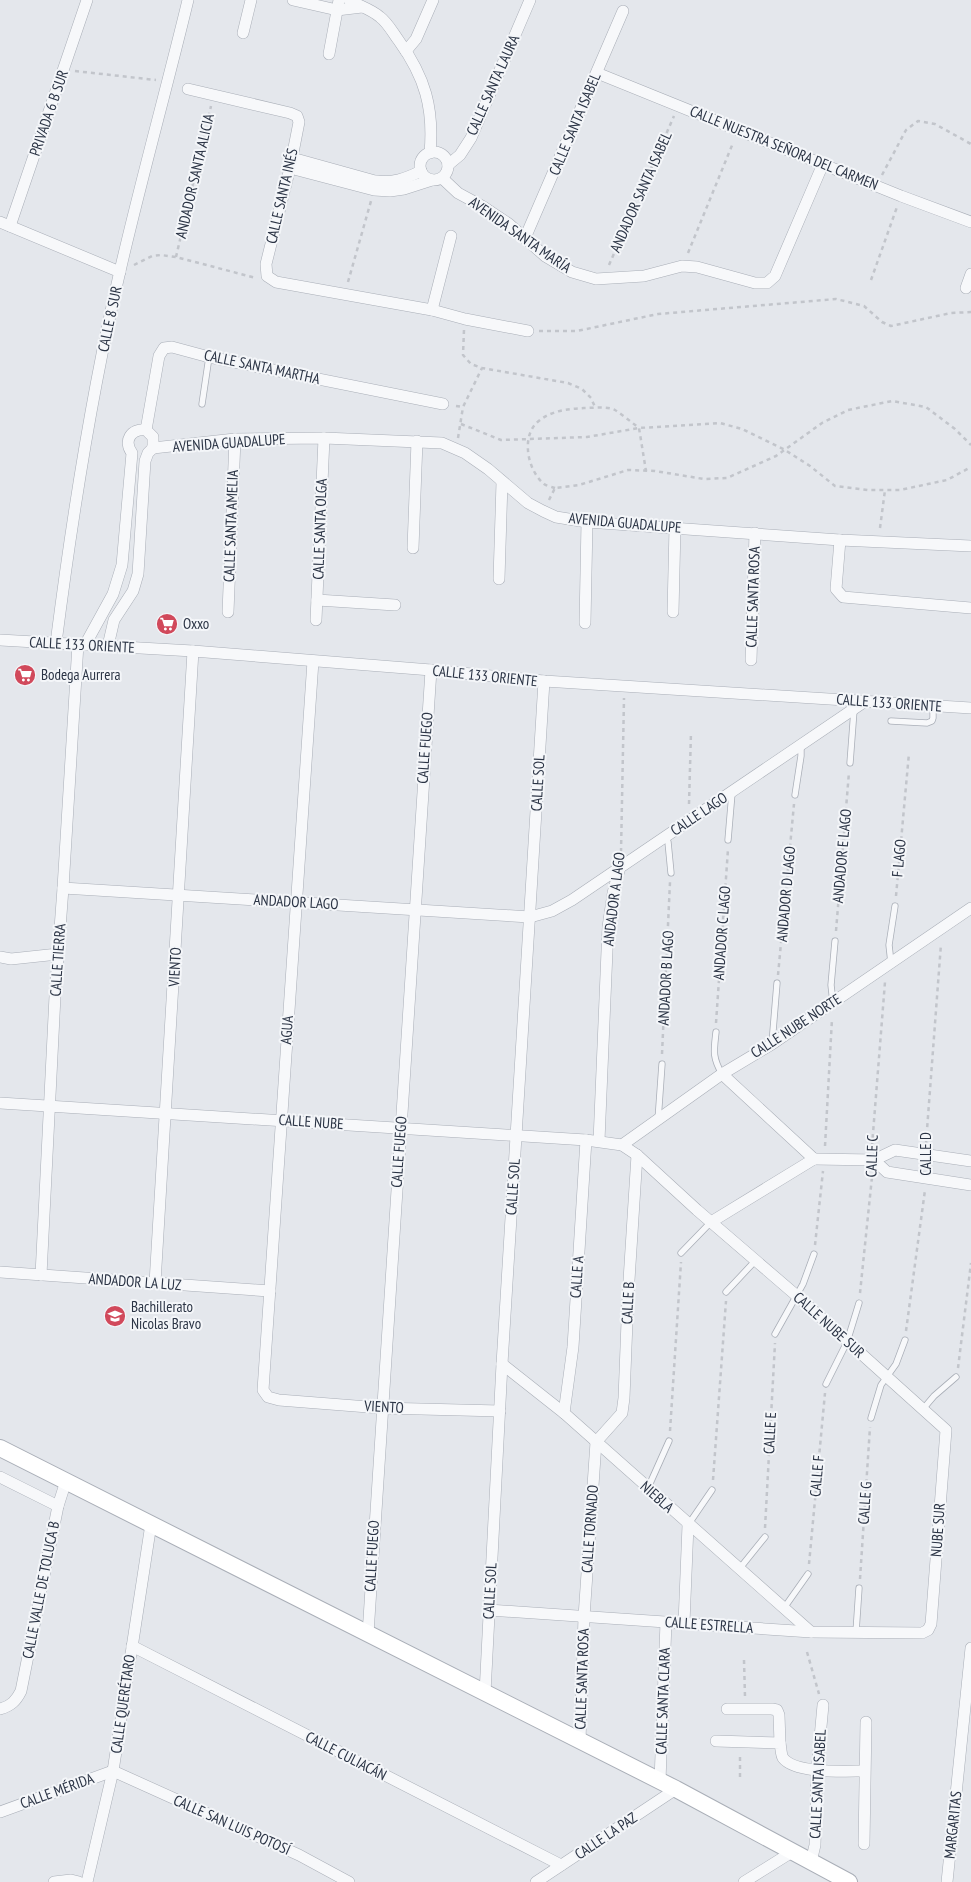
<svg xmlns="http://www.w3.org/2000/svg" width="971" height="1882" font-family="'PT Sans Narrow',sans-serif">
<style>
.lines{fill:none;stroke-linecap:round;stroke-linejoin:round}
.service-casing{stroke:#a9aeb7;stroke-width:7}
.minor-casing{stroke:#a9aeb7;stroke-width:12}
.secondary-casing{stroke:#a9aeb7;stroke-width:18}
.path{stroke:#c2c5cb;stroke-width:2.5;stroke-dasharray:4 4;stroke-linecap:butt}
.service{stroke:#f7f8fa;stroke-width:5.5}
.minor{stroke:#f7f8fa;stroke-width:11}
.secondary{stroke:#fff;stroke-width:16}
.labels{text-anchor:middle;stroke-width:4;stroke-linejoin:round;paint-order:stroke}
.street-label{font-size:15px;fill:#2b3445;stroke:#f4f6f9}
.poi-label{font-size:15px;fill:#2b3445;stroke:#f4f6f9;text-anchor:start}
</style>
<rect width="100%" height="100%" fill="#e4e7ec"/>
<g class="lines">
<!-- service casing -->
<g class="service-casing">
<g id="service">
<polyline points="202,404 209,357"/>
<polyline points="891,721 927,723 932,721 933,718 933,706"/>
<polyline points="850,763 854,710"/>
<polyline points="795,795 801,756 801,745"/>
<polyline points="665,836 668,842 671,873"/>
<polyline points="728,840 732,793"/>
<polyline points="891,963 889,945 895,906"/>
<polyline points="833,1003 831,985 835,941"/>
<path d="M 716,1032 C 714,1050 712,1057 722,1074"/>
<polyline points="772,1043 777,983"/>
<polyline points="658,1120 662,1064"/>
<polyline points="681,1253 711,1222"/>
<polyline points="726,1292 756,1260"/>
<polyline points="775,1334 803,1284 814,1254"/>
<polyline points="826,1384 847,1342 859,1303"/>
<polyline points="923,1409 934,1396 956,1377"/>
<polyline points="871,1418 881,1385 896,1364 905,1340"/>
<polyline points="648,1488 669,1441"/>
<polyline points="688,1525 712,1490"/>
<polyline points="740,1568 765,1537"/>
<polyline points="784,1608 808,1574"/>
<polyline points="856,1632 859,1588"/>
</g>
</g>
<!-- minor casing -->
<g class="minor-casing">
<g id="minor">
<polyline points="293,0 337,10 362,7"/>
<path d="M 349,0 C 359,6 371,9 380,17 C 388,23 393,33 399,41 C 425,77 434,108 430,153"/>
<polyline points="243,33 251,0"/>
<polyline points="406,51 416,39 433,0"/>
<polyline points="329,54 339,0"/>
<polyline points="597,73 901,196 971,222"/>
<polyline points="188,89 290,113 297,116 299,122 290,168 266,264 267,276 276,282 432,310 465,319 528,331"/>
<circle cx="434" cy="166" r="14"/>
<path d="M 292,158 L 375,181 C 393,183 405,179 421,171"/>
<polyline points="448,165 460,155 471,138 530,0"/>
<polyline points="290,168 374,190 390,191 404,189 432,180"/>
<polyline points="442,178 458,193 482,206 509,224 545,256 572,272 596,279 644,276 682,266 697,267 755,283 767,283 775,276 823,164"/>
<polyline points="0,222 120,272"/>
<polyline points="10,226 87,0"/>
<polyline points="525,238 623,11"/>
<polyline points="966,288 971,274"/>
<polyline points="432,310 451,236"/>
<polyline points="146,430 159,356 164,348 172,347 209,357 443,404"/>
<polyline points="153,448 235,439 324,438 442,443 465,453 488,469 528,503 543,511 556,517 587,522 840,540 971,546"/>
<polyline points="840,540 836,589 843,597 971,608"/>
<polyline points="413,548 417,441"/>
<polyline points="499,579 502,482"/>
<polyline points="317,600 395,605"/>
<polyline points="228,612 235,439"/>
<polyline points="673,612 675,527"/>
<polyline points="316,620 324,438"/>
<polyline points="585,623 587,522"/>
<polyline points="0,640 193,651 431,670 544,681 971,708"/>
<path d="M 56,643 C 72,518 91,394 120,271 C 141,180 166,91 188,0"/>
<path d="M 85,645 L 113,594 L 122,565 L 132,453 C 123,441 131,428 146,430 L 153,437 L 153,448"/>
<polyline points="108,646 114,620 133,591 138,574 145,461 148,453 153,448"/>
<polyline points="751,660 755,533"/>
<polyline points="313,661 263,1390 268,1397 279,1400 381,1408 500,1411"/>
<polyline points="63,888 530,917 552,911 572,900 864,702"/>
<polyline points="0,957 11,959 58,954"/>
<polyline points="722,1074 814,1159"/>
<polyline points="0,1103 586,1140 622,1145 637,1155 697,1210 797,1296 946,1430 931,1624 928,1630 922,1633 811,1632 489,1610"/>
<polyline points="599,1141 608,927 613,893 620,867"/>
<polyline points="622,1145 722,1074 772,1044 971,908"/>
<polyline points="814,1159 874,1160 895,1150 971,1161"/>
<polyline points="874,1160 887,1172 971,1185"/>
<polyline points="711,1222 814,1159"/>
<polyline points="0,1272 270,1291"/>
<polyline points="41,1275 55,996 63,888 78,644"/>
<polyline points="155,1283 193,651"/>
<polyline points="502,1364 564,1413 811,1632"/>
<polyline points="564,1413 573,1347 586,1140"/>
<polyline points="0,1477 58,1506"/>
<polyline points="684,1623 688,1525"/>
<polyline points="368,1634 431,670"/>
<polyline points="132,1646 561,1865"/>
<polyline points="485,1693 502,1364 544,681"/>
<path d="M 0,1709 C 11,1706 16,1701 21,1691 L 58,1506 L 66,1481"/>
<polyline points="727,1709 772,1709 777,1710 779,1715 780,1743"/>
<polyline points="580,1741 584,1617 596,1442 622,1413 624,1398 628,1296 637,1155"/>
<path d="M 716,1741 L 780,1743 C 781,1748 781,1755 783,1758 C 795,1774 846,1771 864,1771"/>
<polyline points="660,1781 666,1622"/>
<polyline points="0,1812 113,1771 299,1855 349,1882"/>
<polyline points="864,1844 866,1722"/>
<polyline points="811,1862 815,1845 817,1770 823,1705"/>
<polyline points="54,1882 71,1880 79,1882"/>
<polyline points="87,1882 113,1771 151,1524"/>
<polyline points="536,1882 676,1789"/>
<polyline points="744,1882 792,1852"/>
<polyline points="947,1882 971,1648"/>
</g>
</g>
<!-- secondary casing -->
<g class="secondary-casing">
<polyline id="secondary" points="0,1448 676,1789 849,1882"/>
</g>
<!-- path -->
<g class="path">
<polyline points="75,71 156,80"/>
<polyline points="882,175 906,130 918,121 935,124 971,144"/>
<polyline points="688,253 733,143"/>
<polyline points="176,257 211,106"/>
<polyline points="134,265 152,256 161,255 176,257 256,278"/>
<polyline points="609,265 674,116"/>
<polyline points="871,280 897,207"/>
<polyline points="348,282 371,201"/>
<polyline points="464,330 463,355 471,364 482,368 568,383 582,389 591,398 595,407"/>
<polyline points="539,331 577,331 658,314 836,299 864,306 882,322 891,326 951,313 971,312"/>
<polyline points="456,406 463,407 482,368"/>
<polyline points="461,424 501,440 587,437 639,428 720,423 742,429 785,450 810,466 835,486 868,490 900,490 947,480 971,467"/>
<polyline points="458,438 463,407"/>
<path d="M 555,488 C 552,487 547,486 544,484 C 527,470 520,434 540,420 C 553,410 569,409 584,408 C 593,408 607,406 615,410 C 623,415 631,422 639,428 L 646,471"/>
<polyline points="549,500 555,488 579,485 628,470 655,471 704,479 727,478 776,456 822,423 848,410 892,401 926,407 955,429 971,445"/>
<polyline points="880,528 885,490"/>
<polyline points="689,804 691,732"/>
<polyline points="621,852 624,698"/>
<polyline points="896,896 909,753"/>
<polyline points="836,931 849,772"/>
<polyline points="778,975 794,804"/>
<polyline points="716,1023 728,849"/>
<polyline points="662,1054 670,882"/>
<polyline points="926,1143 941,944"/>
<polyline points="825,1146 832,1019"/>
<polyline points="872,1146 885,982"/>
<polyline points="815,1245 823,1171"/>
<polyline points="860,1293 872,1177"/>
<polyline points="906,1331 925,1190"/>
<polyline points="958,1368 971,1263"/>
<polyline points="670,1431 681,1262"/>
<polyline points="713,1480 726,1301"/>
<polyline points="765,1528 775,1343"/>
<polyline points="809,1564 825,1393"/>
<polyline points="860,1579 870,1427"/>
<polyline points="807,1652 819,1694"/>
<polyline points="744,1660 745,1697"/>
<polyline points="740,1777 740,1753"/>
</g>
<!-- service -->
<use href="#service" class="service"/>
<!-- minor -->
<use href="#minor" class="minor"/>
<!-- secondary -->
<use href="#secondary" class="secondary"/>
</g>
<!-- icons -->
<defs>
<g id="supermarket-disc" transform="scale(1.125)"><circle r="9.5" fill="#d1495b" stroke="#f4f6f9"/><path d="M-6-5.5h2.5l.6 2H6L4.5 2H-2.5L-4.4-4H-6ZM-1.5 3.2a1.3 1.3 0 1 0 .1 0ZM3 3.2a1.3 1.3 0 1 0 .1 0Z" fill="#fff"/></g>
<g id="school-disc" transform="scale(1.125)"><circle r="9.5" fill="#d1495b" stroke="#f4f6f9"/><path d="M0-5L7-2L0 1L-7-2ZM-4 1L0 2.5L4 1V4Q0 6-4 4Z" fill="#fff"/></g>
</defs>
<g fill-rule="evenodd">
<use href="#supermarket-disc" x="167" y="624"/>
<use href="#supermarket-disc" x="25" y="675"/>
<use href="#school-disc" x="115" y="1316"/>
</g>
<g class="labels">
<!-- street labels -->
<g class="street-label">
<text transform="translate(493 85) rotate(-66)" y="5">CALLE SANTA LAURA</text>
<text transform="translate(49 113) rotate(-71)" y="5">PRIVADA 6 B SUR</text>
<text transform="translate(575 124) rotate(-67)" y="5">CALLE SANTA ISABEL</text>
<text transform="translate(784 148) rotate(22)" y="5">CALLE NUESTRA SEÑORA DEL CARMEN</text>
<text transform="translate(195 176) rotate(-77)" y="5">ANDADOR SANTA ALICIA</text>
<text transform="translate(641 192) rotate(-66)" y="5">ANDADOR SANTA ISABEL</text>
<text transform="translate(282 196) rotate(-77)" y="5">CALLE SANTA INÉS</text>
<text transform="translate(520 235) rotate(35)" y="5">AVENIDA SANTA MARÍA</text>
<text transform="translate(110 319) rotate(-78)" y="5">CALLE 8 SUR</text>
<text transform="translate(262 367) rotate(12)" y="5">CALLE SANTA MARTHA</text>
<text transform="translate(229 443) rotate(-4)" y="5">AVENIDA GUADALUPE</text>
<text transform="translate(625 523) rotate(5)" y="5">AVENIDA GUADALUPE</text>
<text transform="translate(231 526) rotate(-88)" y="5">CALLE SANTA AMELIA</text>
<text transform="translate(320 529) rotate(-88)" y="5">CALLE SANTA OLGA</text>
<text transform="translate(753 597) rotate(-88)" y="5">CALLE SANTA ROSA</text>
<text transform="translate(82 645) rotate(3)" y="5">CALLE 133 ORIENTE</text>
<text transform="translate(485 676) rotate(6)" y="5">CALLE 133 ORIENTE</text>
<text transform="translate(889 703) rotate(4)" y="5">CALLE 133 ORIENTE</text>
<text transform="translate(425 748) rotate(-86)" y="5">CALLE FUEGO</text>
<text transform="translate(538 783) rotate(-87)" y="5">CALLE SOL</text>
<text transform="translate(699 814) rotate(-34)" y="5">CALLE LAGO</text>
<text transform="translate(842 856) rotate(-85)" y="5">ANDADOR E LAGO</text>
<text transform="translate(899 858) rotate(-85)" y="5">F LAGO</text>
<text transform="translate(786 894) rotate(-85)" y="5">ANDADOR D LAGO</text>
<text transform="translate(614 899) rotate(-83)" y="5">ANDADOR A LAGO</text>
<text transform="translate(296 902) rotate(3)" y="5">ANDADOR LAGO</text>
<text transform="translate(722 933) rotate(-86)" y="5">ANDADOR C LAGO</text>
<text transform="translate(58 960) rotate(-86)" y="5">CALLE TIERRA</text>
<text transform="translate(175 967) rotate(-87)" y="5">VIENTO</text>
<text transform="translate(666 978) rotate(-87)" y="5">ANDADOR B LAGO</text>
<text transform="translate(796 1026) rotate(-33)" y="5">CALLE NUBE NORTE</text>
<text transform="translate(287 1030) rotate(-86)" y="5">AGUA</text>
<text transform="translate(311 1122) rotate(4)" y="5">CALLE NUBE</text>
<text transform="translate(399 1152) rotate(-86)" y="5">CALLE FUEGO</text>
<text transform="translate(926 1154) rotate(-90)" y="5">CALLE D</text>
<text transform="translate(872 1156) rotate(-88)" y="5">CALLE C</text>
<text transform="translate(513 1187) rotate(-86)" y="5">CALLE SOL</text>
<text transform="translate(577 1277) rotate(-86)" y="5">CALLE A</text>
<text transform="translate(135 1282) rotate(4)" y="5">ANDADOR LA LUZ</text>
<text transform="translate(628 1303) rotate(-87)" y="5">CALLE B</text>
<text transform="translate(829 1325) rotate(42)" y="5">CALLE NUBE SUR</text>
<text transform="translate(384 1407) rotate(3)" y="5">VIENTO</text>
<text transform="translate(770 1433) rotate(-87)" y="5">CALLE E</text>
<text transform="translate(817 1476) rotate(-85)" y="5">CALLE F</text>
<text transform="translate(657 1497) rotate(42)" y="5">NIEBLA</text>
<text transform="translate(865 1503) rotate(-86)" y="5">CALLE G</text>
<text transform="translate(590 1529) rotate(-86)" y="5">CALLE TORNADO</text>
<text transform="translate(938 1530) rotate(-86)" y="5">NUBE SUR</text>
<text transform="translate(372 1556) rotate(-87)" y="5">CALLE FUEGO</text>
<text transform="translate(41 1590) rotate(-79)" y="5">CALLE VALLE DE TOLUCA B</text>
<text transform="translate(490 1591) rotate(-87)" y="5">CALLE SOL</text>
<text transform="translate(709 1625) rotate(4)" y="5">CALLE ESTRELLA</text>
<text transform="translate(582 1679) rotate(-88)" y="5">CALLE SANTA ROSA</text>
<text transform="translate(663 1701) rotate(-88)" y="5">CALLE SANTA CLARA</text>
<text transform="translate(123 1704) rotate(-82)" y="5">CALLE QUERÉTARO</text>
<text transform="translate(346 1756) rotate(27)" y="5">CALLE CULIACÁN</text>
<text transform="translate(818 1784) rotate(-87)" y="5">CALLE SANTA ISABEL</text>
<text transform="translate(57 1791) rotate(-20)" y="5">CALLE MÉRIDA</text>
<text transform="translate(232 1825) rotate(24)" y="5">CALLE SAN LUIS POTOSÍ</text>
<text transform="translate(953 1825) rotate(-84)" y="5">MARGARITAS</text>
<text transform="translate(606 1836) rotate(-34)" y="5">CALLE LA PAZ</text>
</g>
<!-- poi labels -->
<g class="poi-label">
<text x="183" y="629">Oxxo</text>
<text x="41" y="680">Bodega Aurrera</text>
<text x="131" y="1312">Bachillerato<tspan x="131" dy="17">Nicolas Bravo</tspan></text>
</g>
</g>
</svg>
